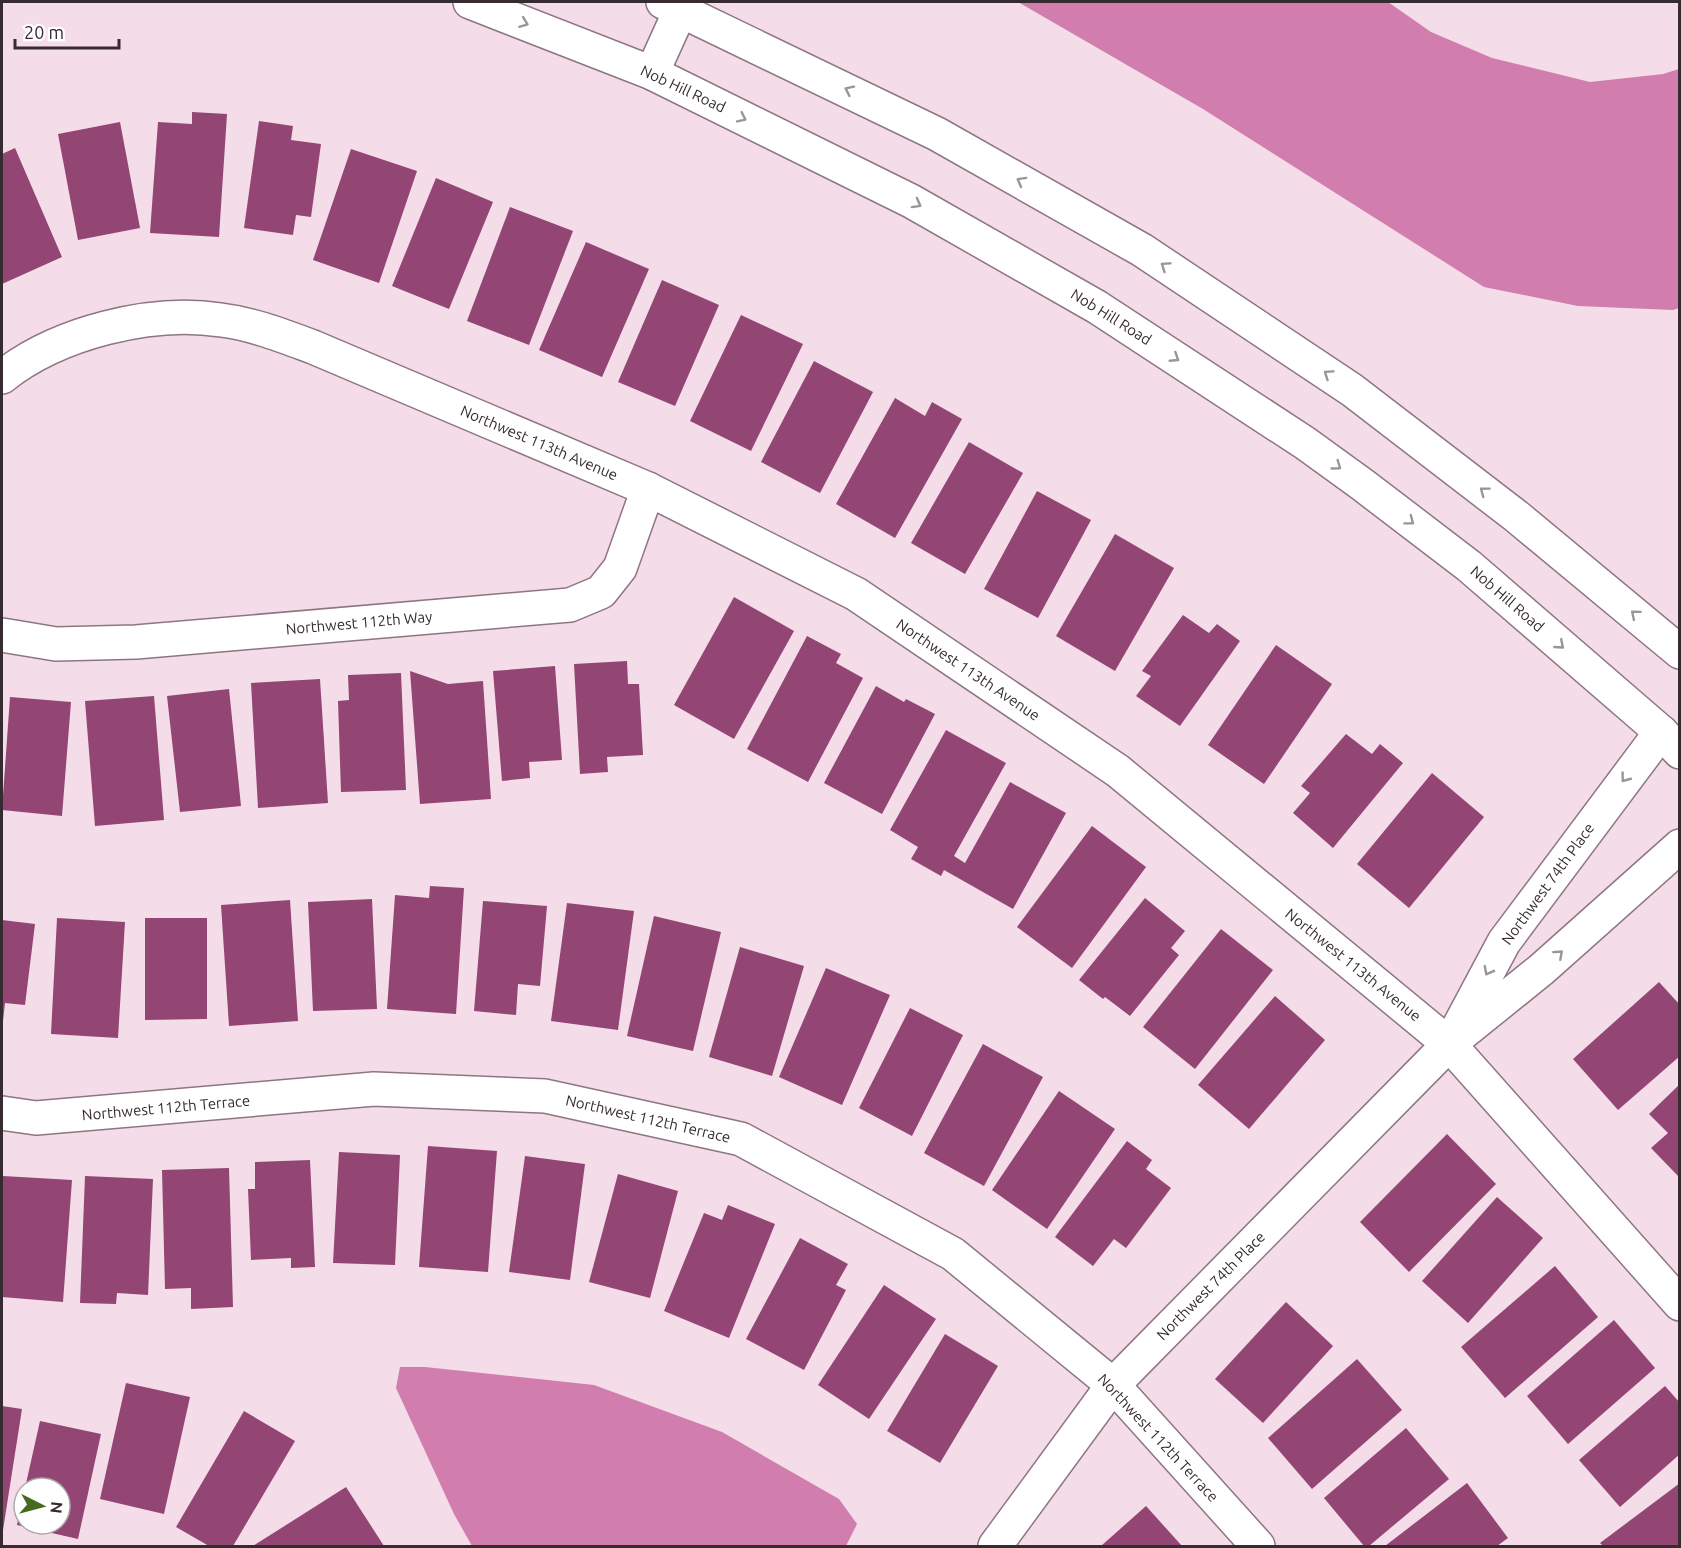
<svg xmlns="http://www.w3.org/2000/svg" width="1681" height="1548" font-family="Ubuntu,sans-serif">
<style>
.water{fill:#d17dad}
.building{fill:#934574}
.lines{fill:none;stroke-linecap:round;stroke-linejoin:round}
.street-casing{stroke:#8d7682;stroke-width:36}
.secondary-casing{stroke:#8d7682;stroke-width:36}
.street{stroke:#fff;stroke-width:33}
.secondary{stroke:#fff;stroke-width:33}
.oneway{stroke:#9a9598}
.labels{text-anchor:middle;stroke-width:6;stroke-linejoin:round;paint-order:stroke}
.street-label{font-size:15px;fill:#352b30;stroke:#fff}
</style>
<rect width="100%" height="100%" fill="#f5dce9"/>
<!-- water -->
<g class="water">
<polygon points="1018,2 1388,2 1431,32 1492,58 1590,82 1663,74 1679,69 1679,308 1673,310 1578,306 1484,287 1203,109"/>
<polygon points="400,1367 425,1367 594,1385 722,1432 839,1499 857,1524 846,1546 472,1546 454,1514 396,1388"/>
</g>
<!-- building -->
<g class="building">
<polygon points="192,112 227,114 219,237 150,233 158,122 192,124"/>
<polygon points="259,121 293,126 291,140 321,144 311,217 296,215 293,235 244,228"/>
<polygon points="120,122 140,228 78,240 58,134"/>
<polygon points="15,148 62,257 2,284 2,154"/>
<polygon points="351,149 417,171 379,283 313,260"/>
<polygon points="436,178 493,202 449,309 392,286"/>
<polygon points="510,207 573,231 529,345 467,321"/>
<polygon points="586,242 649,269 602,377 539,350"/>
<polygon points="662,280 719,305 675,406 618,382"/>
<polygon points="741,315 803,344 751,451 690,421"/>
<polygon points="814,361 873,392 820,493 761,462"/>
<polygon points="895,398 925,416 932,402 962,419 895,538 836,504"/>
<polygon points="969,442 1023,473 965,574 911,543"/>
<polygon points="1037,491 1091,520 1038,618 984,589"/>
<polygon points="1115,534 1174,568 1115,671 1056,636"/>
<polygon points="734,597 794,631 734,739 674,705"/>
<polygon points="1183,615 1209,633 1217,624 1240,641 1180,726 1136,696 1151,676 1142,671"/>
<polygon points="807,636 841,654 836,663 863,678 808,782 747,749"/>
<polygon points="1276,645 1332,684 1264,784 1208,745"/>
<polygon points="627,661 628,684 639,684 643,755 607,757 608,772 580,774 574,664"/>
<polygon points="555,666 562,760 529,762 530,778 502,781 493,671"/>
<polygon points="410,671 448,684 483,681 491,799 420,804"/>
<polygon points="401,673 406,790 341,792 338,701 349,700 348,675"/>
<polygon points="320,679 328,803 258,808 251,683"/>
<polygon points="876,686 904,702 906,699 935,714 882,814 824,783"/>
<polygon points="229,689 241,806 180,812 167,696"/>
<polygon points="154,696 164,820 95,826 85,701"/>
<polygon points="10,697 71,702 62,816 2,810"/>
<polygon points="946,730 1006,763 954,856 965,863 1010,782 1066,813 1013,909 944,870 941,876 911,859 918,847 890,830"/>
<polygon points="1346,734 1372,754 1380,744 1403,763 1333,848 1293,813 1310,793 1301,786"/>
<polygon points="1432,773 1484,817 1409,908 1357,864"/>
<polygon points="1092,826 1146,867 1072,968 1017,927"/>
<polygon points="430,886 464,888 456,1014 387,1009 395,895 429,898"/>
<polygon points="1145,898 1185,931 1171,948 1179,955 1130,1016 1105,997 1103,999 1079,980"/>
<polygon points="372,899 377,1009 313,1011 308,902"/>
<polygon points="290,900 298,1021 229,1026 221,905"/>
<polygon points="483,901 547,906 540,986 518,984 516,1015 474,1011"/>
<polygon points="567,903 634,911 618,1030 551,1021"/>
<polygon points="654,916 721,932 693,1051 627,1036"/>
<polygon points="57,918 125,922 118,1038 51,1034"/>
<polygon points="145,918 207,918 207,1019 145,1020"/>
<polygon points="2,920 35,924 25,1005 5,1003 3,1021"/>
<polygon points="1221,929 1273,970 1195,1069 1143,1027"/>
<polygon points="740,947 804,966 772,1076 709,1057"/>
<polygon points="826,968 890,995 842,1105 779,1077"/>
<polygon points="1659,982 1680,1005 1680,1056 1618,1110 1573,1059"/>
<polygon points="1275,996 1325,1040 1249,1129 1198,1085"/>
<polygon points="910,1008 963,1035 912,1136 859,1108"/>
<polygon points="983,1044 1043,1077 984,1186 924,1153"/>
<polygon points="1680,1084 1680,1174 1678,1176 1651,1148 1668,1133 1649,1114"/>
<polygon points="1059,1091 1115,1129 1047,1229 992,1190"/>
<polygon points="1447,1134 1496,1184 1409,1272 1360,1222"/>
<polygon points="1127,1141 1152,1160 1146,1169 1171,1188 1126,1248 1114,1239 1093,1266 1055,1237"/>
<polygon points="428,1146 497,1151 488,1272 419,1267"/>
<polygon points="339,1152 400,1155 395,1265 333,1263"/>
<polygon points="525,1156 585,1164 570,1280 509,1272"/>
<polygon points="310,1160 315,1267 291,1268 291,1258 251,1260 248,1189 255,1189 255,1162"/>
<polygon points="229,1168 233,1307 191,1309 191,1288 165,1289 162,1170"/>
<polygon points="618,1174 678,1191 650,1298 589,1282"/>
<polygon points="3,1176 72,1180 63,1302 2,1297"/>
<polygon points="85,1176 153,1179 148,1295 117,1293 116,1304 80,1303"/>
<polygon points="1497,1197 1543,1238 1468,1323 1422,1281"/>
<polygon points="728,1205 775,1224 729,1338 664,1311 704,1213 722,1220"/>
<polygon points="800,1238 848,1264 836,1285 846,1290 804,1370 746,1339"/>
<polygon points="1555,1266 1598,1317 1505,1398 1461,1347"/>
<polygon points="884,1285 936,1319 869,1419 818,1385"/>
<polygon points="1286,1302 1333,1346 1263,1423 1215,1379"/>
<polygon points="1614,1320 1655,1368 1568,1444 1527,1396"/>
<polygon points="945,1334 998,1366 940,1463 887,1431"/>
<polygon points="1357,1359 1402,1410 1312,1489 1268,1438"/>
<polygon points="126,1383 190,1397 164,1514 100,1499"/>
<polygon points="1665,1386 1680,1403 1680,1454 1620,1507 1579,1460"/>
<polygon points="2,1406 22,1409 3,1530 2,1530"/>
<polygon points="244,1411 295,1441 233,1546 209,1546 176,1527"/>
<polygon points="40,1421 101,1434 78,1539 17,1525 23,1497 24,1524 60,1524 60,1488 25,1488"/>
<polygon points="1406,1428 1449,1479 1369,1546 1364,1546 1324,1498"/>
<polygon points="1467,1483 1508,1538 1497,1546 1385,1546"/>
<polygon points="1680,1483 1680,1546 1603,1546 1600,1543"/>
<polygon points="346,1487 384,1546 253,1546"/>
<polygon points="1146,1506 1182,1546 1101,1546"/>
</g>
<g class="lines">
<!-- street casing -->
<g class="street-casing">
<g id="street">
<path d="M 2,377 C 57,333 151,309 221,320 C 253,324 283,336 313,347 L 648,489 L 856,594 L 1118,771 L 1449,1044 L 1680,1304"/>
<polyline points="2,635 56,644 136,642 570,605 601,592 620,568 648,489"/>
<polyline points="1456,1032 1504,942 1661,732"/>
<polyline points="2,1113 36,1118 374,1089 545,1096 741,1139 953,1254 1113,1385 1258,1546"/>
<polyline points="995,1546 1113,1385 1449,1044 1542,969 1680,846"/>
</g>
</g>
<!-- secondary casing -->
<g class="secondary-casing">
<g id="secondary">
<polyline points="470,2 652,73 911,201 1097,307 1305,443 1363,485 1469,566 1661,732 1680,752"/>
<polyline points="663,2 937,134 1142,250 1352,390 1516,516 1680,652"/>
<polyline points="652,73 681,9"/>
</g>
</g>
<!-- street -->
<use href="#street" class="street"/>
<!-- secondary -->
<use href="#secondary" class="secondary"/>
</g>
<!-- one-way arrows -->
<defs><path id="oneway-chevron" d="M-2-3.5L2.5 0L-2 3.5" fill="none" stroke-width="1.6" stroke-linecap="round" stroke-linejoin="round" transform="scale(1.5)"/></defs>
<g class="oneway">
<use href="#oneway-chevron" transform="translate(524 23) rotate(21)"/>
<use href="#oneway-chevron" transform="translate(849 90) rotate(-154)"/>
<use href="#oneway-chevron" transform="translate(742 118) rotate(26)"/>
<use href="#oneway-chevron" transform="translate(1021 181) rotate(-151)"/>
<use href="#oneway-chevron" transform="translate(917 204) rotate(29)"/>
<use href="#oneway-chevron" transform="translate(1165 266) rotate(-146)"/>
<use href="#oneway-chevron" transform="translate(1175 358) rotate(33)"/>
<use href="#oneway-chevron" transform="translate(1328 374) rotate(-146)"/>
<use href="#oneway-chevron" transform="translate(1337 466) rotate(36)"/>
<use href="#oneway-chevron" transform="translate(1484 491) rotate(-143)"/>
<use href="#oneway-chevron" transform="translate(1410 521) rotate(37)"/>
<use href="#oneway-chevron" transform="translate(1635 614) rotate(-140)"/>
<use href="#oneway-chevron" transform="translate(1560 645) rotate(41)"/>
<use href="#oneway-chevron" transform="translate(1625 778) rotate(127)"/>
<use href="#oneway-chevron" transform="translate(1559 954) rotate(-42)"/>
<use href="#oneway-chevron" transform="translate(1488 971) rotate(118)"/>
</g>
<g class="labels">
<!-- street labels -->
<g class="street-label">
<text transform="translate(683 89) rotate(25)" y="5">Nob Hill Road</text>
<text transform="translate(1111 317) rotate(32)" y="5">Nob Hill Road</text>
<text transform="translate(539 443) rotate(23)" y="5">Northwest 113th Avenue</text>
<text transform="translate(1507 599) rotate(41)" y="5">Nob Hill Road</text>
<text transform="translate(359 623) rotate(-5)" y="5">Northwest 112th Way</text>
<text transform="translate(968 670) rotate(34)" y="5">Northwest 113th Avenue</text>
<text transform="translate(1548 884) rotate(-54)" y="5">Northwest 74th Place</text>
<text transform="translate(1353 965) rotate(39)" y="5">Northwest 113th Avenue</text>
<text transform="translate(166 1108) rotate(-5)" y="5">Northwest 112th Terrace</text>
<text transform="translate(648 1119) rotate(13)" y="5">Northwest 112th Terrace</text>
<text transform="translate(1211 1286) rotate(-45)" y="5">Northwest 74th Place</text>
<text transform="translate(1158 1438) rotate(47)" y="5">Northwest 112th Terrace</text>
</g>
</g>
<!-- border -->
<rect width="1681" height="1548" fill="none" stroke="#352b30" stroke-width="6"/>
<!-- north arrow -->
<g transform="translate(42 1506) rotate(96)"><circle r="28" fill="#ffffff" stroke="#aeaaac" stroke-width="1.5"/>
<path d="M0-4.5L10 22L0 15L-10 22Z" fill="#49691e"/>
<text y="-9" font-size="16" font-weight="bold" text-anchor="middle" fill="#352b30">N</text>
</g>
<!-- scale -->
<path d="M15 39v9h104v-9" fill="none" stroke="#352b30" stroke-width="3"/>
<text x="24" y="39" font-size="18" fill="#352b30" stroke="#ffffff" stroke-width="4.5" paint-order="stroke">20 m</text>
</svg>
